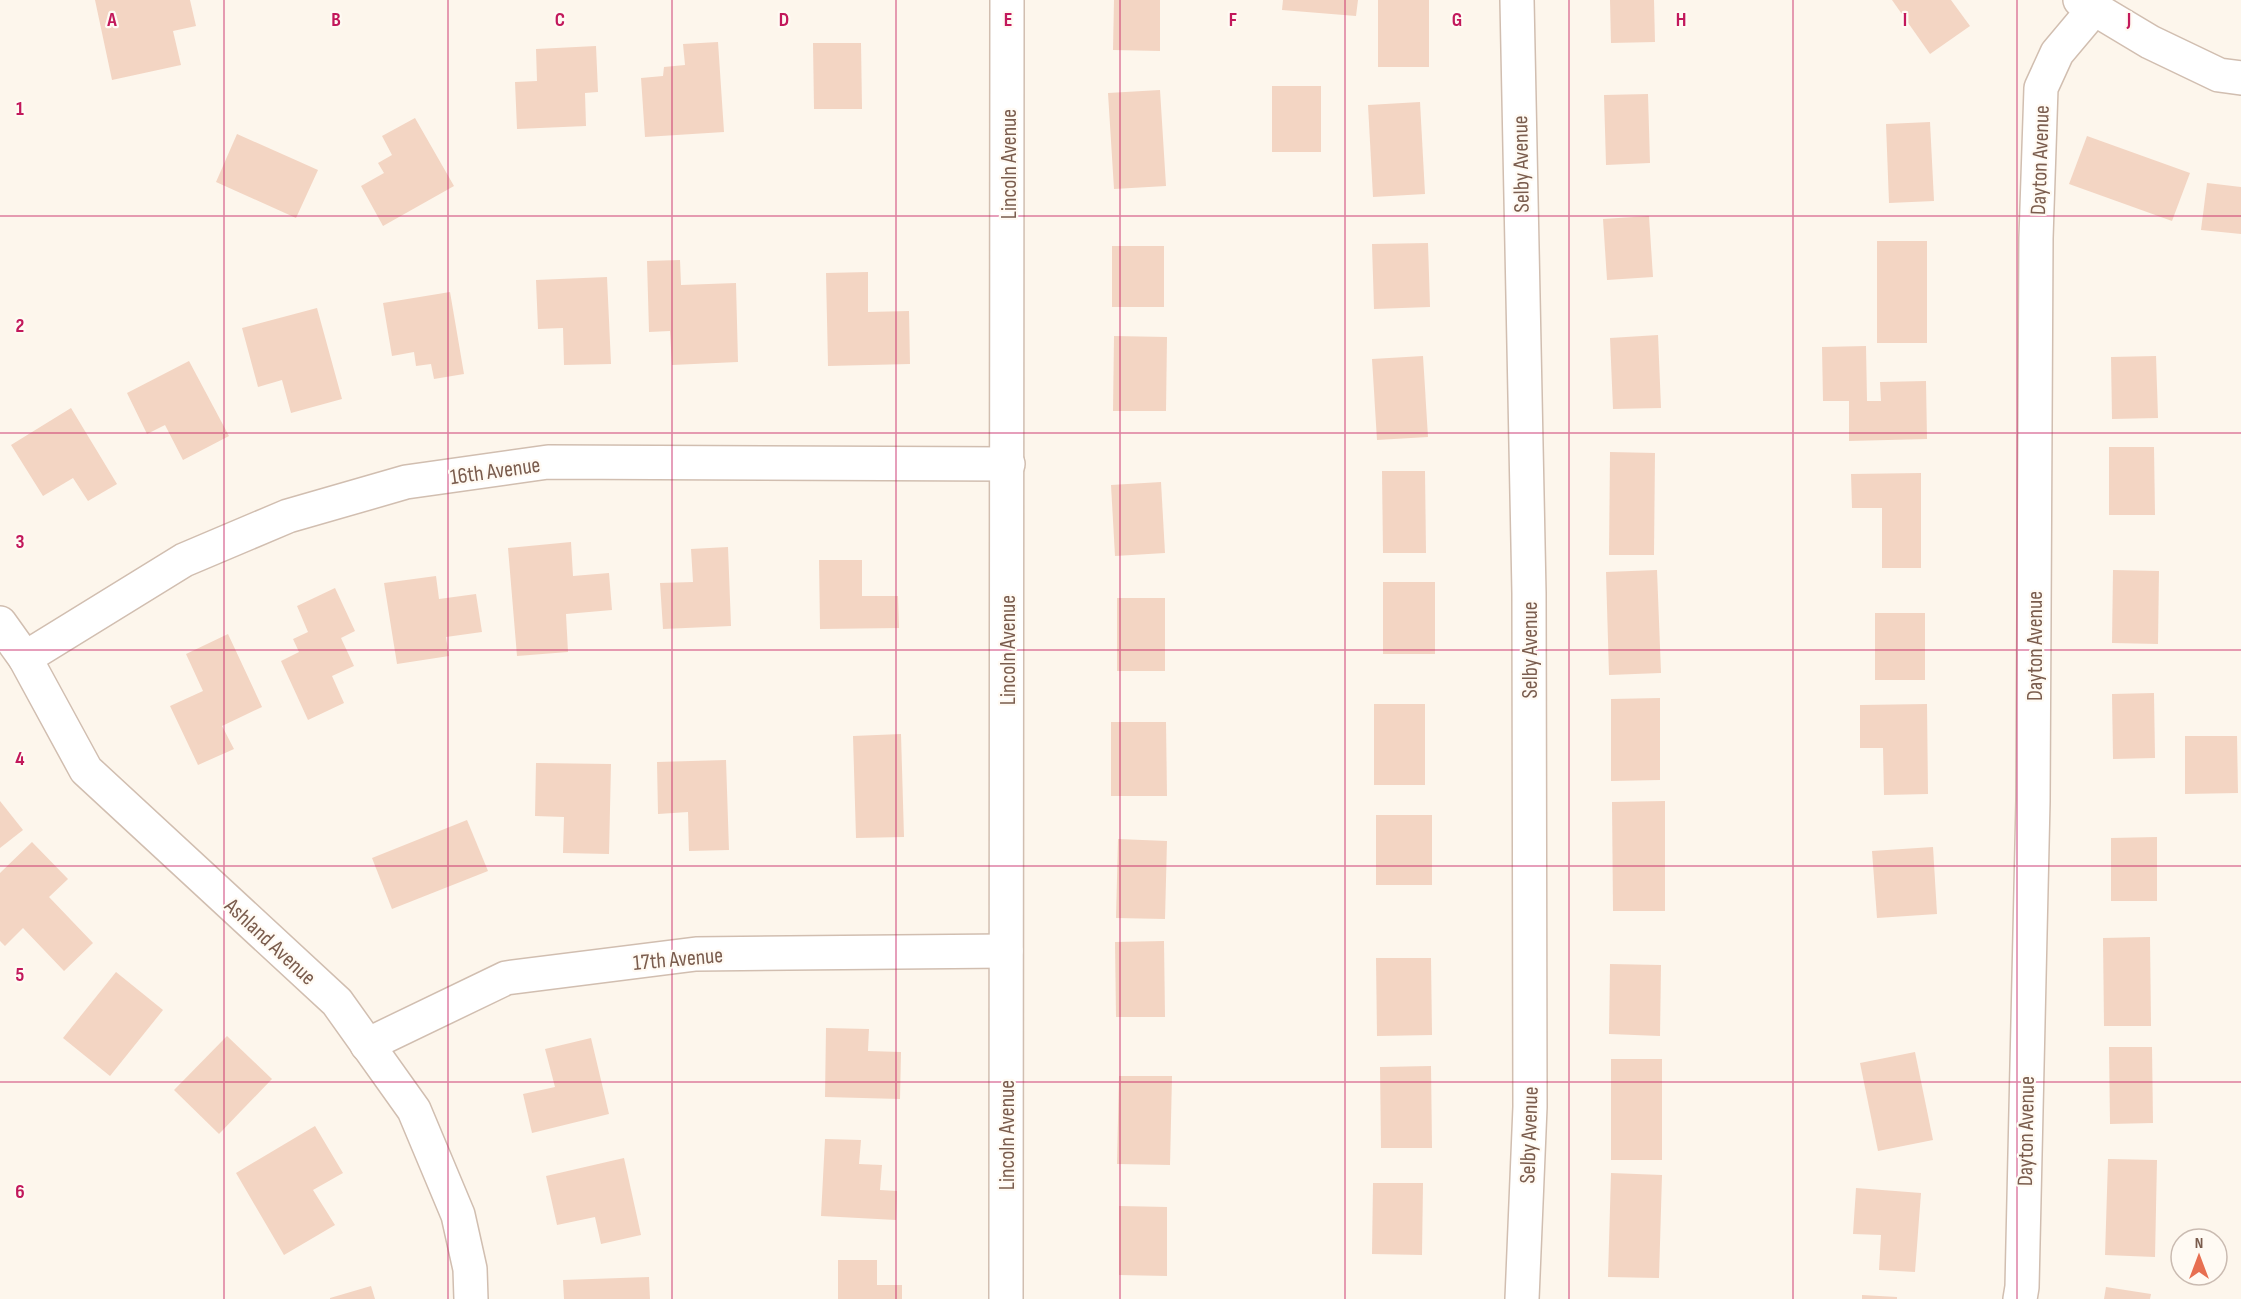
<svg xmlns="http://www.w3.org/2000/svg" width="2241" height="1299" font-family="'Sofia Sans Condensed',sans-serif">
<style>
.building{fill:#f3d5c3}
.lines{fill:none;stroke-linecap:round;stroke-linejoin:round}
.minor-casing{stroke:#d1beb0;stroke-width:36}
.minor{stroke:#fff;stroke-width:33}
.grid{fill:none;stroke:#c2185b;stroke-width:1.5;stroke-opacity:0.55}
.labels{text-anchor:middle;stroke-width:4.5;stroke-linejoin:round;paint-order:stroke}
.street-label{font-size:22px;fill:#7a5c4d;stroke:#fffaf3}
.grid-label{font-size:20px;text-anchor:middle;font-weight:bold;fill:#c2185b;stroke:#fffaf3;stroke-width:4.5;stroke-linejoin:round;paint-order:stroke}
</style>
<rect width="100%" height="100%" fill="#fdf6ec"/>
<!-- building -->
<g class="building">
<polygon points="95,0 190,0 196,26 173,31 181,65 112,80"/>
<polygon points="1114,0 1160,0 1160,51 1113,50"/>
<polygon points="1283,0 1358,0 1356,16 1282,10"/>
<rect x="1378" y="0" width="51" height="67"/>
<polygon points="1610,0 1654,0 1655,42 1611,43"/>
<polygon points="1892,0 1951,0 1970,26 1930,54"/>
<polygon points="718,42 724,132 645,137 641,78 663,76 664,67 685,65 683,44"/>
<polygon points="813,43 861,43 862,109 814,109"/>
<polygon points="596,46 598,92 585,93 586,126 517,129 515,82 537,81 536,49"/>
<rect x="1272" y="86" width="49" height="66"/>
<polygon points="1160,90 1166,186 1114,189 1108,93"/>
<polygon points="1648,94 1650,163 1606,165 1604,95"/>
<polygon points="1420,102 1425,194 1373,197 1368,105"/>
<polygon points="415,118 454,186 383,226 361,186 384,173 378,163 392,155 382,136"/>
<polygon points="1930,122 1934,201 1889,203 1886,124"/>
<polygon points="237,134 318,170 296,218 216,182"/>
<polygon points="2087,136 2190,173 2172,221 2069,184"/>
<polygon points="2207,183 2241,187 2241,234 2201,230"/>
<polygon points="1649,216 1653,277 1607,280 1603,219"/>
<rect x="1877" y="241" width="50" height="102"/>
<polygon points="1428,243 1430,307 1374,309 1372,244"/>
<rect x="1112" y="246" width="52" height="61"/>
<polygon points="680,260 681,285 736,283 738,362 672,365 670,331 649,332 647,261"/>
<polygon points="868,272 868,312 909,311 910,364 828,366 826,273"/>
<polygon points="607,277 611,364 564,365 563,328 538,329 536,280"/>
<polygon points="450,292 464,374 434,379 431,364 416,366 414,352 392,356 383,303"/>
<polygon points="317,308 342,399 291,413 282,380 258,387 242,328"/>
<polygon points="1658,335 1661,408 1613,409 1610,338"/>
<polygon points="1114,336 1167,337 1166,411 1113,411"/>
<polygon points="1866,346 1867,401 1881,401 1880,382 1926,381 1927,439 1849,441 1849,401 1823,401 1822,347"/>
<polygon points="1423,356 1428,437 1377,440 1372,359"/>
<polygon points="2156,356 2158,418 2112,419 2111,357"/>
<polygon points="189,361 229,436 183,460 165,425 147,434 127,393"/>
<polygon points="71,408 117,484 88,501 73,478 43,496 11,445"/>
<polygon points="2109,447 2154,447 2155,515 2109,515"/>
<polygon points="1610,452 1655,453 1654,555 1609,555"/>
<polygon points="1382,471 1425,471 1426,553 1383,553"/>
<polygon points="1921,473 1921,568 1882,568 1882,508 1852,508 1851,474"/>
<polygon points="1161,482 1165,553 1115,556 1111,485"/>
<polygon points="571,542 573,576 609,573 612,610 566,614 568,652 517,656 508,548"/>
<polygon points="728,547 731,626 663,629 660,583 693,582 691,549"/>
<polygon points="819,560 862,560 862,596 898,596 899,628 820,629"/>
<polygon points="1657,570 1661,673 1609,675 1606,572"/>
<polygon points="2113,570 2159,571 2158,644 2112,643"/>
<polygon points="436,576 439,599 476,594 482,632 446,637 449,656 397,664 384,583"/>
<rect x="1383" y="582" width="52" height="72"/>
<polygon points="335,588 355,631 341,638 354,666 332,676 344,703 308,720 281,661 299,652 293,639 308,632 297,606"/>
<rect x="1117" y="598" width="48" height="73"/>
<rect x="1875" y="613" width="50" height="67"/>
<polygon points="228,634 262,707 222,726 234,749 198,765 170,706 203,691 186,654"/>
<polygon points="2154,693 2155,758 2113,759 2112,694"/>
<polygon points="1660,698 1660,780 1611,781 1611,699"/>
<rect x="1374" y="704" width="51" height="81"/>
<polygon points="1927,704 1928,794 1884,795 1883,748 1860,748 1860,705"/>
<polygon points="1111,722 1166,722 1167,796 1111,796"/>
<polygon points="901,734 904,837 856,838 853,736"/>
<polygon points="2185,736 2237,736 2238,793 2185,794"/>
<polygon points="726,760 729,850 689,851 688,812 658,814 657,762"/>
<polygon points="536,763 611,764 609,854 563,853 564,817 535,816"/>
<polygon points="0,801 23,830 0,848"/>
<polygon points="1665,801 1665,911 1613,911 1612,802"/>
<rect x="1376" y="815" width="56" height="70"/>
<polygon points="467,820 488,871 392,909 372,858"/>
<polygon points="2157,837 2157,901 2111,901 2111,838"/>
<polygon points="1118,839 1167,841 1165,919 1116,918"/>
<polygon points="32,842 68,879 49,897 93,943 64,971 23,928 5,946 0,941 0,873"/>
<polygon points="1933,847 1937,914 1877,918 1872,851"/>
<polygon points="2150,937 2151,1026 2104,1026 2103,938"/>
<polygon points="1164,941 1165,1017 1116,1017 1115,942"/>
<polygon points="1376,958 1431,958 1432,1035 1377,1036"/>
<polygon points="1610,964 1661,965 1660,1036 1609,1034"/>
<polygon points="116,972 163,1010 110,1076 63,1038"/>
<polygon points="826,1028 869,1029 868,1051 901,1052 900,1099 825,1097"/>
<polygon points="227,1036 272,1079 219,1134 174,1090"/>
<polygon points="591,1038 609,1114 532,1133 523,1094 555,1087 545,1049"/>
<polygon points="2109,1047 2152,1047 2153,1123 2110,1124"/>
<polygon points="1915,1052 1933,1140 1878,1151 1860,1063"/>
<rect x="1611" y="1059" width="51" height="101"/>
<polygon points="1431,1066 1432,1148 1381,1148 1380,1067"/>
<polygon points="1119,1076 1172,1076 1170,1165 1117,1164"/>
<polygon points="315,1126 343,1173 313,1190 335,1225 284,1255 236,1173"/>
<polygon points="825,1139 861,1140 859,1164 882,1165 880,1190 897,1191 896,1220 821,1216"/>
<polygon points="624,1158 641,1235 601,1244 595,1217 557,1225 546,1176"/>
<polygon points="2108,1159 2157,1160 2155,1257 2105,1255"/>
<polygon points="1611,1173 1662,1175 1659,1278 1608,1277"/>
<polygon points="1373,1183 1423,1183 1422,1255 1372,1254"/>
<polygon points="1856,1188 1921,1193 1915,1272 1879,1270 1881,1235 1853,1234"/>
<polygon points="1119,1206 1167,1207 1167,1276 1119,1275"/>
<polygon points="838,1260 877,1260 877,1285 902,1285 902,1299 838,1299"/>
<polygon points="649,1277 650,1299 564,1299 563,1280"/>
<polygon points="371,1286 375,1299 330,1299 330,1298"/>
<polygon points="2106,1287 2151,1294 2150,1299 2104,1299"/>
<polygon points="1862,1295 1897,1297 1897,1299 1862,1299"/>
</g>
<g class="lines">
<!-- minor casing -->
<g class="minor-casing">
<g id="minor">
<polyline points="1517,0 1529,593 1530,1107 1522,1299"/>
<polyline points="2080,0 2150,42 2219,75 2241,78"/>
<polyline points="0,623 25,658 86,770 337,1002 414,1110 458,1215 470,1269 471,1299"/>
<polyline points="25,658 184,560 288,516 406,482 548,462 1008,464"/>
<polyline points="367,1045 506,978 696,954 1006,951"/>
<polyline points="1006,1299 1007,0"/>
<polyline points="2020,1299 2022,1287 2033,801 2036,238 2041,88 2057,53 2094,9"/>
</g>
</g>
<!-- minor -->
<use href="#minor" class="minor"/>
</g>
<!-- grid -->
<path class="grid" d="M 224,0 L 224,1299M 448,0 L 448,1299M 672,0 L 672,1299M 896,0 L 896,1299M 1120,0 L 1120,1299M 1345,0 L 1345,1299M 1569,0 L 1569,1299M 1793,0 L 1793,1299M 2017,0 L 2017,1299M 0,216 L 2241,216M 0,433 L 2241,433M 0,650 L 2241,650M 0,866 L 2241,866M 0,1082 L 2241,1082"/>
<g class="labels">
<!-- street labels -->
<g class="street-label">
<text transform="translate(2039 160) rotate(-88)" y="8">Dayton Avenue</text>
<text transform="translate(1008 164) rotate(-90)" y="8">Lincoln Avenue</text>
<text transform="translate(1520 164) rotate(-91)" y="8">Selby Avenue</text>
<text transform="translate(495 470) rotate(-8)" y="8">16th Avenue</text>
<text transform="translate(2034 646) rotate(-90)" y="8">Dayton Avenue</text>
<text transform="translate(1007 650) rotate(-90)" y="8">Lincoln Avenue</text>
<text transform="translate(1529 650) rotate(-90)" y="8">Selby Avenue</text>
<text transform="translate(271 941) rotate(43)" y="8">Ashland Avenue</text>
<text transform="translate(678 958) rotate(-5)" y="8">17th Avenue</text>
<text transform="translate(2025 1131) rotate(-89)" y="8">Dayton Avenue</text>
<text transform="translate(1006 1135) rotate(-90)" y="8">Lincoln Avenue</text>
<text transform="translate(1528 1135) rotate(-88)" y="8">Selby Avenue</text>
</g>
</g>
<g class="grid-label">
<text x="112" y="26">A</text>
<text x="336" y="26">B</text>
<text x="560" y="26">C</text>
<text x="784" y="26">D</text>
<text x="1008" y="26">E</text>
<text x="1233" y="26">F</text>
<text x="1457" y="26">G</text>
<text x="1681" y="26">H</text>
<text x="1905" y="26">I</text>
<text x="2129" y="26">J</text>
<text x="20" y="115">1</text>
<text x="20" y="332">2</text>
<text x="20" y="548">3</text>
<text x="20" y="765">4</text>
<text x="20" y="981">5</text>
<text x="20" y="1198">6</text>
</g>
<!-- north arrow -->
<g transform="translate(2199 1257)"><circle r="28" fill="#fffaf3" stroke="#cabbb1" stroke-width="1.5"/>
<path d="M0-4.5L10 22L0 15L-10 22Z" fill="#e76f51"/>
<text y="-9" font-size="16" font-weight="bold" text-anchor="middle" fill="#7a5c4d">N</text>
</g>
</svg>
